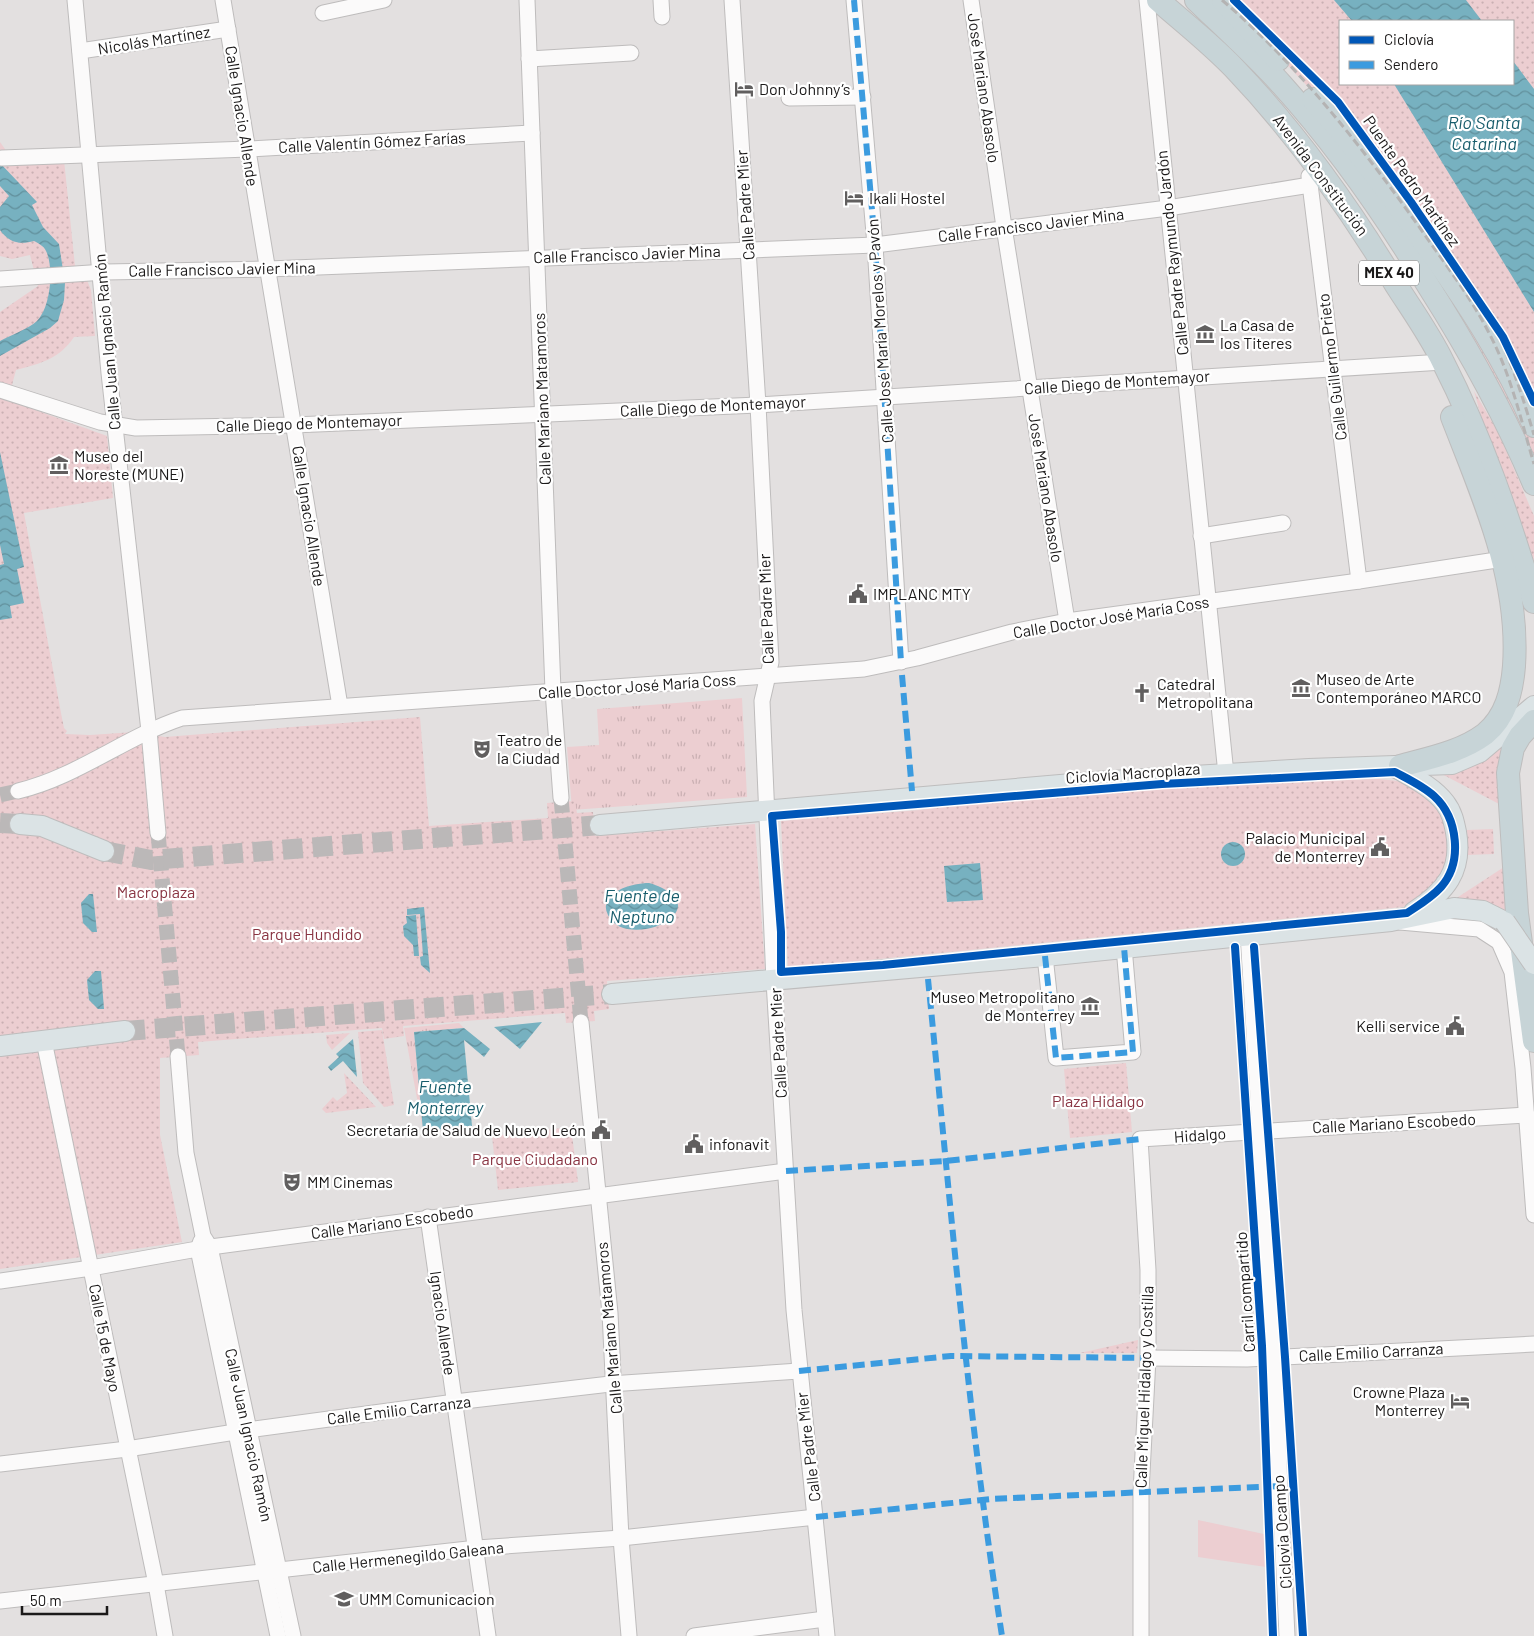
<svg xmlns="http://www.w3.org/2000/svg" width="1534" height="1636" font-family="Barlow,sans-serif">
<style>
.grass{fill:url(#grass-tufts)}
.park{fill:url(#park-dots);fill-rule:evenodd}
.pitch{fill:#ecced1}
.water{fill:url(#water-waves)}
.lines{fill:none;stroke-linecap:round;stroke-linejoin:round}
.minor-tunnel{stroke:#bbb8b8;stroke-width:15;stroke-dasharray:15 8;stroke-linecap:butt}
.major-tunnel{stroke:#bbb8b8;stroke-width:20;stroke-dasharray:20 10;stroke-linecap:butt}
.minor-casing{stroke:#bebcbc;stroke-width:17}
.major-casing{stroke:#bebdbd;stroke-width:22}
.highway-casing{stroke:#bebdbd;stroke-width:24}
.minor{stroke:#fbfafa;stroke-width:15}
.major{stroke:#dbe3e5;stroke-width:20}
.highway{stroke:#c7d4d7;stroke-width:22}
.rail{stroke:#b4b3b3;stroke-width:3;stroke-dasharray:8 4;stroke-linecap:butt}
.major-bridge-casing{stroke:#bebdbd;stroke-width:22;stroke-linecap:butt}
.major-bridge{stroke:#dbe3e5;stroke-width:20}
.quiet{stroke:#3b9bdf;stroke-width:6;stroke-dasharray:12 6;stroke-linecap:butt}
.cycleway-casing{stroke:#fff;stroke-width:11}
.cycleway{stroke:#0057b8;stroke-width:8}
.labels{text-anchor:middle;stroke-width:4.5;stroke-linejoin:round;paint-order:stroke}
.shield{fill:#fff;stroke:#5f5e5e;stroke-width:1}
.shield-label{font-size:15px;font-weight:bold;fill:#1b1919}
.street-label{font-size:16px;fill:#1b1919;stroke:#fff}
.poi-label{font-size:16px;fill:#1b1919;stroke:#fff;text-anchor:start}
.park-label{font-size:16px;fill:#893442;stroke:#fff}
.water-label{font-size:18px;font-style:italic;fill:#185d6c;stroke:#fff}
</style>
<defs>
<pattern id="grass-tufts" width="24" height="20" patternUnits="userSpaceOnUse" patternTransform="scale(1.25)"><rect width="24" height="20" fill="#ecced1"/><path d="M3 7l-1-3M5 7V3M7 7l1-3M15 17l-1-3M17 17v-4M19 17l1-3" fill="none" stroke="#cab0b3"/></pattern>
<pattern id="park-dots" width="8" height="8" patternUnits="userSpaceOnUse" patternTransform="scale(1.25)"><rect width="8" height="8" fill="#ecced1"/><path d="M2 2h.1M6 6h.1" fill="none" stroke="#cab0b3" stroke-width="1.8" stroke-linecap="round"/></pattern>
<pattern id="water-waves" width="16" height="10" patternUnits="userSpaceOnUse" patternTransform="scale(1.25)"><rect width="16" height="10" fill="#77b1c0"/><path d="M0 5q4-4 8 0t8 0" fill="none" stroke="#618f9b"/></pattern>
</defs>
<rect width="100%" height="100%" fill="#e3e0e0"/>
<!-- grass -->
<g class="grass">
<polygon points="742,698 747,797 572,810 567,747 599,745 597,709"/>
<polygon points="459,1023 464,1028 414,1032 423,1131 404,1028"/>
</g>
<!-- park -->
<g class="park">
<path d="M 1225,0 L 1534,0 L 1534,462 L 1457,306 L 1312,91 ZM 1340,21 L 1513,21 L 1513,84 L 1340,84 Z"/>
<path d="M 0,142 L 15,163 L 64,160 L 75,266 L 87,280 L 91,290 L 95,336 L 74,337 C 59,359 42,363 16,370 L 8,400 L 107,436 L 113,498 L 24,513 L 61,713 L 64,728 L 67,731 L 65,734 L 90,735 L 135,732 L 165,737 L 420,717 L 429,826 L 548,818 L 547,803 L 575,801 L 577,813 L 593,812 L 595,836 L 755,824 L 765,969 L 607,981 L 609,1009 L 594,1011 L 595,1021 L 566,1023 L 565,1013 L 403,1026 L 404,1036 L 384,1039 L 382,1028 L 198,1042 L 199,1055 L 160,1058 L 160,1135 L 182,1242 L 0,1269 L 0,312 L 38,286 L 30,255 L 12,259 L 0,256 Z"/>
<polygon points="1474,391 1498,432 1534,516 1534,561 1486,434"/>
<polygon points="1510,731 1501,805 1436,771"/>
<path d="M 1378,779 C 1392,780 1407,781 1419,790 C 1449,810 1457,852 1437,882 C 1429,895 1416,901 1403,907 L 788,968 L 781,821 L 920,810 L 1040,794 L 1124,788 Z"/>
<polygon points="1493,829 1494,854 1468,855 1467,830"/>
<polygon points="1504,867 1506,917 1449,903"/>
<polygon points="382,1030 394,1105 384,1107 363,1083 358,1032"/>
<polygon points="350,1033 332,1050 327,1043 326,1035"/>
<polygon points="1126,1063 1132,1132 1070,1138 1064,1069"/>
<polygon points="344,1073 376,1107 326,1113 322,1109 333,1097 337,1101 347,1093"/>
<polygon points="571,1127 578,1182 498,1190 492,1136"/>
<polygon points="1138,1340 1137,1353 1080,1353"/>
</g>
<!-- pitch -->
<polygon class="pitch" points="1198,1520 1264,1534 1266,1567 1198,1557"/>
<!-- water -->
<g class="water">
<polygon points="1334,0 1466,0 1482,21 1352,21"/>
<polygon points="1513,61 1534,89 1534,312 1394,84 1513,84"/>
<path d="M 0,163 L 37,202 L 32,205 L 43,227 L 59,244 L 65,283 L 64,300 L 58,321 L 50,328 L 0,356 L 0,341 C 11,335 28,329 37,321 C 51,307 54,267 46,251 C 44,246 38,243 34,241 C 20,245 9,243 0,230 L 0,207 L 9,196 L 0,186 Z"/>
<polygon points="0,452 24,567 17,569 24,603 10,606 12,618 0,620 0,565 4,564 0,545"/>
<circle cx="1233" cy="854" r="12"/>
<polygon points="980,863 983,900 947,902 944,866"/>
<path d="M 649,883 C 664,887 692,901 670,919 C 656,931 618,937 608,915 C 597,892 633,883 649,883 Z"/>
<polygon points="89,894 93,894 97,932 92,932 83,923 81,903"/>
<polygon points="424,907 430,973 421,965 420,957 423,956 420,914 407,915 407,909"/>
<polygon points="416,915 419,956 414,956 413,945 404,936 403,926 407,923 406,916"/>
<polygon points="95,971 101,971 104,1009 98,1009 89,1000 87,980"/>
<polygon points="542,1022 520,1049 494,1027"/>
<polygon points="464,1028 490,1049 484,1057 464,1040 472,1126 423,1131 414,1032"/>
<polygon points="353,1039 357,1077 343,1061 331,1071 328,1067 339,1057 336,1054"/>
</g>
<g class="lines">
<!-- minor-tunnel -->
<g class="minor-tunnel">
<polyline points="0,795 18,791"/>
<polyline points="561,798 581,1022"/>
<polyline points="158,833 178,1056"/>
</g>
<!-- major-tunnel -->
<g class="major-tunnel">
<polyline points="0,823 20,824"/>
<polyline points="104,851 151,860 600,825"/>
<polyline points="125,1031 612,994"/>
</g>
<!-- minor casing -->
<g class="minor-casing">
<g id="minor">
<polyline points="75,0 109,373 149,731 158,833"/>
<polyline points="223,0 340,706"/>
<polyline points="527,0 553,691 561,798"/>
<polyline points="661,0 662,17"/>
<polyline points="732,0 758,405 771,662 762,701 774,981 794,1310 827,1636"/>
<polyline points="854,0 875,245 901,662"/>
<polyline points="971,0 1004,227 1067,621"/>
<polyline points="1147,0 1226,774"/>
<polyline points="323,13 384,0"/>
<polyline points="80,51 228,29"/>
<polyline points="529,59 631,53"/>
<polyline points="789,98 863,97"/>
<polyline points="2,158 248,149 532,133"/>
<polyline points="1309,176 1359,581"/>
<polyline points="0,279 105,272 268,269 875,245 1168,208 1310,185"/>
<polyline points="0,390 100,422 136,428 294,425 758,405 1443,362"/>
<polyline points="1201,536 1283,523"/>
<path d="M 18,791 C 77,777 125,737 182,718 L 864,669 L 917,658 L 1012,632 L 1067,621 L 1359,581 L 1503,559"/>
<polyline points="1400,922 1479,929 1499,942 1512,972 1523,1068 1534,1215"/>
<polyline points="1248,934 1274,1357 1287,1636"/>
<polyline points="1045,956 1056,1058 1133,1052 1124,947"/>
<polyline points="581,1022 610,1313 621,1538 629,1636"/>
<polyline points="44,1041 156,1584 165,1636"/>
<polyline points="178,1056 186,1153 203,1236 210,1247 293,1636"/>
<polyline points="428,1217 488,1636"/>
<polyline points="201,1241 198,1249 278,1636"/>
<polyline points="0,1281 91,1268 203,1248 786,1171"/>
<polyline points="1148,1358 1247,1359 1534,1344"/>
<polyline points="0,1464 127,1449 248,1430 455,1402 610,1384 799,1371"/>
<polyline points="0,1601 477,1548 621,1538 816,1517"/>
<polyline points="694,1636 825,1619"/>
<polyline points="1141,1636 1141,1492 1148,1358 1148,1270 1140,1139 1527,1115"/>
</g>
</g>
<!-- major casing -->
<g class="major-casing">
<g id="major">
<path d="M 1395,767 C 1412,777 1433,787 1445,803 C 1452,812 1454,822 1456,832 C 1463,871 1445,892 1414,912"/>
<polyline points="20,824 42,826 104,851"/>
<polyline points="600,825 1095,782 1309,769 1452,764 1480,752 1534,706"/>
<polyline points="612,994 1045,956 1391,921 1454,908 1483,911 1505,922"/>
<polyline points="0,1046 125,1031"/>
</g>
</g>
<!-- highway casing -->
<g class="highway-casing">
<g id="highway">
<path d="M 1158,0 C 1183,22 1210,43 1234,68 C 1297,134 1349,207 1396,285 C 1412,310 1430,335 1443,362 C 1482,438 1510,521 1534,602"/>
<path d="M 1196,0 C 1225,28 1255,55 1282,85 C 1338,147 1386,216 1429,287 C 1469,350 1505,415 1534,484"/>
<polyline points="1223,0 1278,60"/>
<path d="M 1313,99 C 1353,143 1388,191 1423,240 C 1465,299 1505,359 1534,426"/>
<polyline points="1534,721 1520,736 1513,748 1508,773 1517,913 1534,1041"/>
<path d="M 1400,766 C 1429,758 1461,752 1485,734 C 1506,717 1512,691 1514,666 C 1520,578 1483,497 1452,417"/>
</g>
</g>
<!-- minor -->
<use href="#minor" class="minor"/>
<!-- major -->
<use href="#major" class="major"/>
<!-- highway -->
<use href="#highway" class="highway"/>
<!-- rail -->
<g class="rail">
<path d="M 1222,0 C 1299,66 1361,146 1420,228 C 1444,263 1471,297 1490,335 C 1511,375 1521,420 1534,464"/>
<path d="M 1237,0 C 1335,84 1406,195 1480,300 C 1506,346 1519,384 1534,435"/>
</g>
<!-- major-bridge casing -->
<g class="major-bridge-casing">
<polyline id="major-bridge" points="1505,922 1534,964"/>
</g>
<!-- major-bridge -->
<use href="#major-bridge" class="major-bridge"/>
<!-- quiet -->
<g class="quiet">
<polyline points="854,0 875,245 901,662"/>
<polyline points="902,675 912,791"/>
<polyline points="1045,956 1056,1058 1133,1052 1124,947"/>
<path d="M 928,979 C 950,1198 968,1418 1002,1636"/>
<polyline points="786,1171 946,1161 1140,1139"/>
<polyline points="799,1371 951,1356 1148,1358"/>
<polyline points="816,1517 991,1499 1280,1486"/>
</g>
<!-- cycleway casing -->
<g class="cycleway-casing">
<g id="cycleway">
<polyline points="1234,0 1338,102 1411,202 1503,337 1534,402"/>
<path d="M 1395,772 C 1408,779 1423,786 1434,796 C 1458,818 1463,862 1441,887 C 1431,898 1419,905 1407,913 L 883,965 L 781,972 L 781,932 L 772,816 L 1162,784 Z"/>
<polyline points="1235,947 1262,1346 1273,1636"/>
<polyline points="1254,947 1285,1357 1303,1636"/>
</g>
</g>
<!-- cycleway -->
<use href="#cycleway" class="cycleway"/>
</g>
<!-- icons -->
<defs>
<g id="hotel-bare" transform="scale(1.5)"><path d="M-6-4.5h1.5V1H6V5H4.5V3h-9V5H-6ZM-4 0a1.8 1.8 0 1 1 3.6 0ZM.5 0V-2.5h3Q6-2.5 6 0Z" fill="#615f5f" stroke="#fff" stroke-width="2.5" paint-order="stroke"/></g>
<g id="museum-bare" transform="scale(1.5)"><path d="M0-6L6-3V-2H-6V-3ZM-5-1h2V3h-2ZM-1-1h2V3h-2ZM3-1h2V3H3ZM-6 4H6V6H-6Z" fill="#615f5f" stroke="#fff" stroke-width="2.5" paint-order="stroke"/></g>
<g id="civic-bare" transform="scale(1.5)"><path d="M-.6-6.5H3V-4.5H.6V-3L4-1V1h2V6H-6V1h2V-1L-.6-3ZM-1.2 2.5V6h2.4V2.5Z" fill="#615f5f" stroke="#fff" stroke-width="2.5" paint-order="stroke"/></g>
<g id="church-bare" transform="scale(1.5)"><path d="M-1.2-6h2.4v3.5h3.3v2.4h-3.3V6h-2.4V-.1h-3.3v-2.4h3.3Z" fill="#615f5f" stroke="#fff" stroke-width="2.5" paint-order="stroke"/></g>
<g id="theatre-bare" transform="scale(1.5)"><path d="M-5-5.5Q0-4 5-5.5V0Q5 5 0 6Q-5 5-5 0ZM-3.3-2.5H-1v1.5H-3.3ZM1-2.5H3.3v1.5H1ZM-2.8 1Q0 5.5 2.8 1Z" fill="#615f5f" stroke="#fff" stroke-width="2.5" paint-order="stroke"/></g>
<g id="university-bare" transform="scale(1.5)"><path d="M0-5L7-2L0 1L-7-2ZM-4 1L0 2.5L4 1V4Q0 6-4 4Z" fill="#615f5f" stroke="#fff" stroke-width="2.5" paint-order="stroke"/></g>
</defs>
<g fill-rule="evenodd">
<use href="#hotel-bare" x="744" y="89"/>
<use href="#hotel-bare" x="854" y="198"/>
<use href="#museum-bare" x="1205" y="334"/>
<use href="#museum-bare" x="59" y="465"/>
<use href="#civic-bare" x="858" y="594"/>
<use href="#museum-bare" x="1301" y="688"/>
<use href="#church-bare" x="1142" y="693"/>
<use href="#theatre-bare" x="482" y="749"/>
<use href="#civic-bare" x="1380" y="847"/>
<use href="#museum-bare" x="1090" y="1006"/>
<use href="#civic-bare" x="1455" y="1026"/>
<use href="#civic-bare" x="601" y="1130"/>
<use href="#civic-bare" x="694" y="1144"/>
<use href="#theatre-bare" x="292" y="1182"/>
<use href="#hotel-bare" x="1460" y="1401"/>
<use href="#university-bare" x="344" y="1599"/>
</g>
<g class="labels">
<!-- shield labels -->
<rect class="shield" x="1359" y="260.5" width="60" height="25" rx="4"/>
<g class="shield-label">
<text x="1389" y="278">MEX 40</text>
</g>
<!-- street labels -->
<g class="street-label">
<text transform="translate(154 40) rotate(-9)" y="6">Nicolás Martínez</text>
<text transform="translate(984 88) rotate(82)" y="6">José Mariano Abasolo</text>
<text transform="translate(242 116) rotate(81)" y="6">Calle Ignacio Allende</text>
<text transform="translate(372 142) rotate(-3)" y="6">Calle Valentín Gómez Farías</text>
<text transform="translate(1321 175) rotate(53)" y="6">Avenida Constitución</text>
<text transform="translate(1412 181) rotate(55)" y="6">Puente Pedro Martínez</text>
<text transform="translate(745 205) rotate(-94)" y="6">Calle Padre Mier</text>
<text transform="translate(1031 225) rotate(-7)" y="6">Calle Francisco Javier Mina</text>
<text transform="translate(1172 253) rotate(-96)" y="6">Calle Padre Raymundo Jardón</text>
<text transform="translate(627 254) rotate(-2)" y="6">Calle Francisco Javier Mina</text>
<text transform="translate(222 269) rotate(-1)" y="6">Calle Francisco Javier Mina</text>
<text transform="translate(880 331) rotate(-94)" y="6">Calle José María Morelos y Pavón</text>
<text transform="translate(107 342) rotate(-95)" y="6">Calle Juan Ignacio Ramón</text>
<text transform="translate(1332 367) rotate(-97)" y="6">Calle Guillermo Prieto</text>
<text transform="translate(1117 382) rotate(-4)" y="6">Calle Diego de Montemayor</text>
<text transform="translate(542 399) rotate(-92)" y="6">Calle Mariano Matamoros</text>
<text transform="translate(713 406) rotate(-3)" y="6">Calle Diego de Montemayor</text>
<text transform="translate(309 423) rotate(-2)" y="6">Calle Diego de Montemayor</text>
<text transform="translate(1046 488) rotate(81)" y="6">José Mariano Abasolo</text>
<text transform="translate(309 516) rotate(81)" y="6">Calle Ignacio Allende</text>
<text transform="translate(766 609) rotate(-92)" y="6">Calle Padre Mier</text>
<text transform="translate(1111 617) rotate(-9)" y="6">Calle Doctor José María Coss</text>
<text transform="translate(637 686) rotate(-4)" y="6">Calle Doctor José María Coss</text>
<text transform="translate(1133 773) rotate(-4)" y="6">Ciclovía Macroplaza</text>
<text transform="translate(778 1043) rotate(-93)" y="6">Calle Padre Mier</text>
<text transform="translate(1394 1123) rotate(-3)" y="6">Calle Mariano Escobedo</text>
<text transform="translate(1200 1135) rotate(-4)" y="6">Hidalgo</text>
<text transform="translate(392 1222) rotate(-8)" y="6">Calle Mariano Escobedo</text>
<text transform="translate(1245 1292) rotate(-94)" y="6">Carril compartido</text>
<text transform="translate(443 1323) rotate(82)" y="6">Ignacio Allende</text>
<text transform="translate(609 1328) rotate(-95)" y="6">Calle Mariano Matamoros</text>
<text transform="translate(105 1338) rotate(79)" y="6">Calle 15 de Mayo</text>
<text transform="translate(1371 1352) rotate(-3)" y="6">Calle Emilio Carranza</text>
<text transform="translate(1144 1387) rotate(-88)" y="6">Calle Miguel Hidalgo y Costilla</text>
<text transform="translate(399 1410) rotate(-7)" y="6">Calle Emilio Carranza</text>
<text transform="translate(249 1435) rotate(78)" y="6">Calle Juan Ignacio Ramón</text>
<text transform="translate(808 1447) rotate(-97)" y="6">Calle Padre Mier</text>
<text transform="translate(1282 1532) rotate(-94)" y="6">Ciclovia Ocampo</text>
<text transform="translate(408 1557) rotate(-6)" y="6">Calle Hermenegildo Galeana</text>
</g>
<!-- poi labels -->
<g class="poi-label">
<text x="759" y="95">Don Johnny’s</text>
<text x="869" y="204">Ikali Hostel</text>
<text x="1220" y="331">La Casa de<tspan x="1220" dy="18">los Titeres</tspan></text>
<text x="74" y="462">Museo del<tspan x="74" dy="18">Noreste (MUNE)</tspan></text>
<text x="873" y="600">IMPLANC MTY</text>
<text x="1316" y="685">Museo de Arte<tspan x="1316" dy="18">Contemporáneo MARCO</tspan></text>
<text x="1157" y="690">Catedral<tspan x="1157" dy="18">Metropolitana</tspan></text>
<text x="497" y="746">Teatro de<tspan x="497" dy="18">la Ciudad</tspan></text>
<text x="1365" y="844" text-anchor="end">Palacio Municipal<tspan x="1365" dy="18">de Monterrey</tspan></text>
<text x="1075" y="1003" text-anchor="end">Museo Metropolitano<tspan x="1075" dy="18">de Monterrey</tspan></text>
<text x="1440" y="1032" text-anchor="end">Kelli service</text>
<text x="586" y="1136" text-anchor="end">Secretaría de Salud de Nuevo León</text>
<text x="709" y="1150">infonavit</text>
<text x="307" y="1188">MM Cinemas</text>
<text x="1445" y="1398" text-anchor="end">Crowne Plaza<tspan x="1445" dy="18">Monterrey</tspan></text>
<text x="359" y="1605">UMM Comunicacion</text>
</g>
<!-- park labels -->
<g class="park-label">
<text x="156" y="898">Macroplaza</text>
<text x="307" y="940">Parque Hundido</text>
<text x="1098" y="1107">Plaza Hidalgo</text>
<text x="535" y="1165">Parque Ciudadano</text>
</g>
<!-- water labels -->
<g class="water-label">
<text x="1484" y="129">Río Santa<tspan x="1484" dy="21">Catarina</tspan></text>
<text x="642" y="902">Fuente de<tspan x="642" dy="21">Neptuno</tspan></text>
<text x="445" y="1093">Fuente<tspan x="445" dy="21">Monterrey</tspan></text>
</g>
</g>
<!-- legend -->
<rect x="1339" y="20" width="175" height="65" fill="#ffffff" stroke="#a4a3a3"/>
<rect x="1349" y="36" width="25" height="8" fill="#0057b8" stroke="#a4a3a3"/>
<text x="1384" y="45" font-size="15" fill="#1b1919">Ciclovía</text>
<rect x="1349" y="61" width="25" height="8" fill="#3b9bdf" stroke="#a4a3a3"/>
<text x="1384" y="70" font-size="15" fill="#1b1919">Sendero</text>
<!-- scale -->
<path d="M22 1606v8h85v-8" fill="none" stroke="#1b1919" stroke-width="2.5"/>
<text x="30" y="1606" font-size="15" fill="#1b1919" stroke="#ffffff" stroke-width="4" paint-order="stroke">50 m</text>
</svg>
